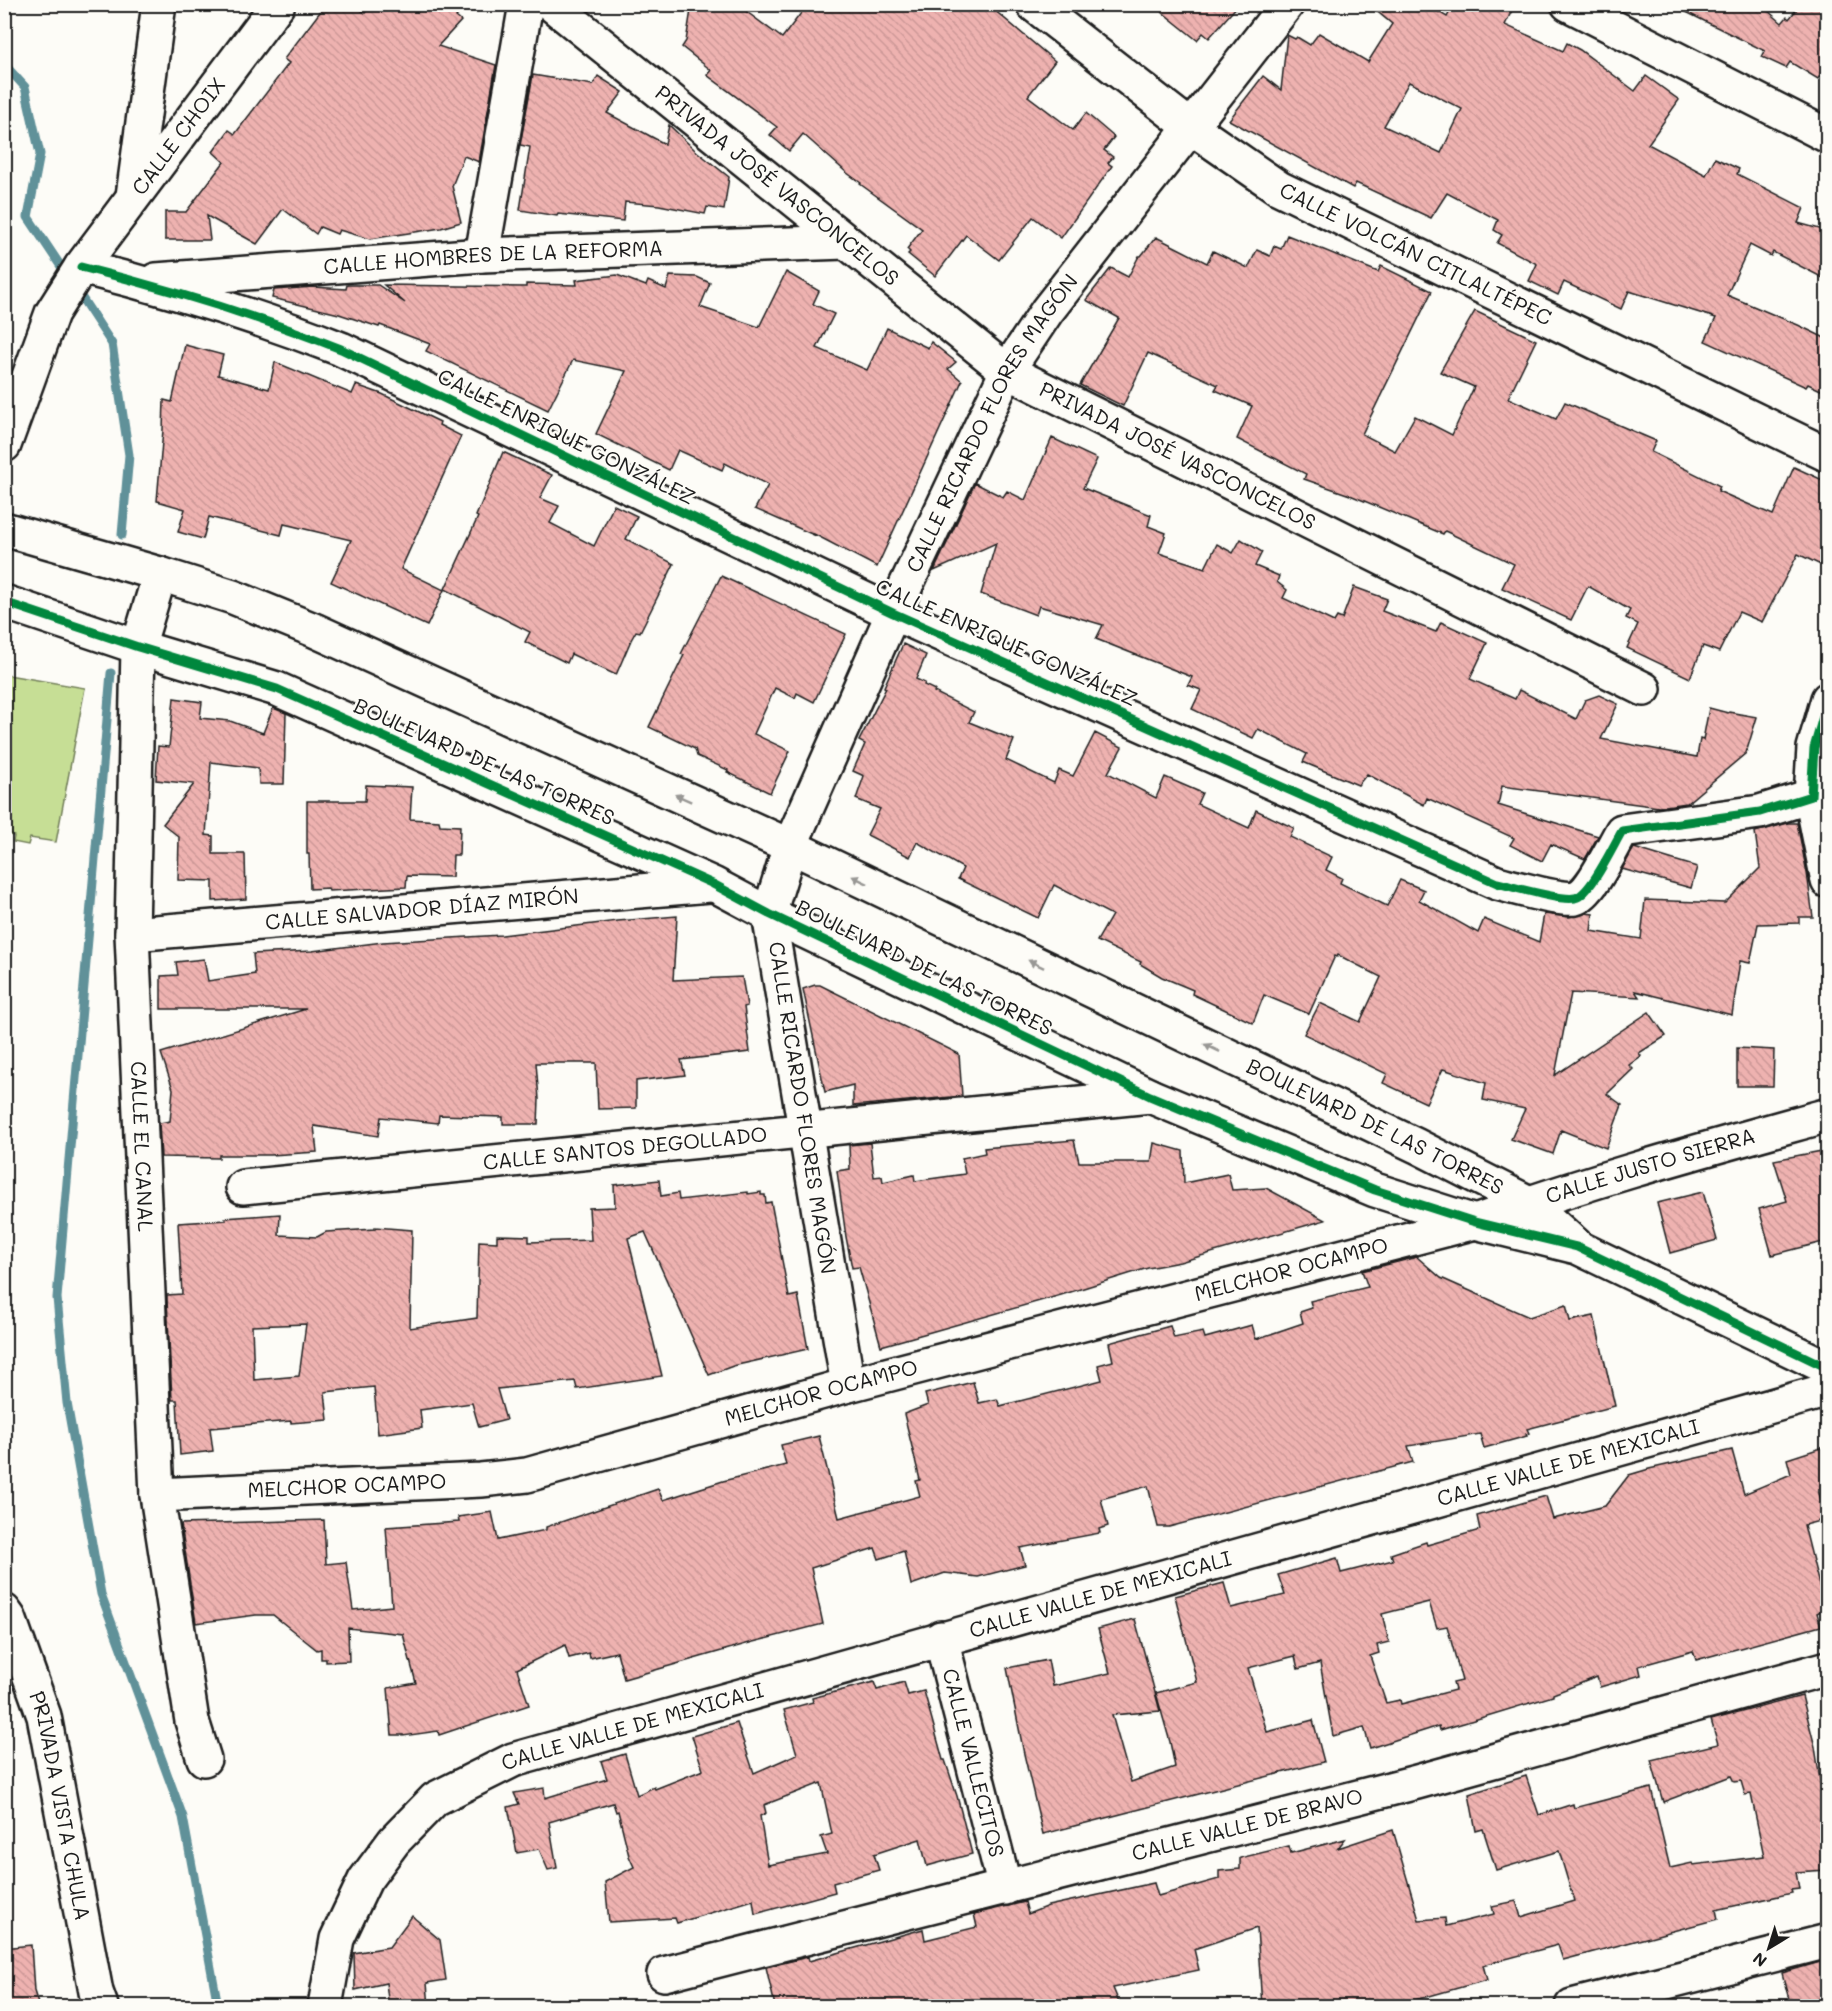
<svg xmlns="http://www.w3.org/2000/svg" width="1832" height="2011" font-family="Mali,sans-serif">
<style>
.pitch{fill:#c6de95;stroke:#717d58;stroke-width:1.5}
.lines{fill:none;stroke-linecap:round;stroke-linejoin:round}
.stream{stroke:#619199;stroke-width:9}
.building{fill:url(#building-back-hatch);stroke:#1c1c1c;stroke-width:1.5;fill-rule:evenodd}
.minor-casing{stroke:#1c1c1c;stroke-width:38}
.minor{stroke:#fdfcf7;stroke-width:33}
.cycleway-casing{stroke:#fdfcf7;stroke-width:13}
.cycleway{stroke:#00873e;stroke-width:9}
.oneway{fill:#989794}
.labels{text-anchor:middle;stroke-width:5;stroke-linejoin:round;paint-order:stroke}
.street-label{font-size:21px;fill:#1c1c1c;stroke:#fdfcf7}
</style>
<defs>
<pattern id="building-back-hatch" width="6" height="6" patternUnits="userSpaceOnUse" patternTransform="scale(1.5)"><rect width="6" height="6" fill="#eeb2b0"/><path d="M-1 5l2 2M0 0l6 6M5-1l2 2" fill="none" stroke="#cc9897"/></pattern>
</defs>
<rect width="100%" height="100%" fill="#fdfcf7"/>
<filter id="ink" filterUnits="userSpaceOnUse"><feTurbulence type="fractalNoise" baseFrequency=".0167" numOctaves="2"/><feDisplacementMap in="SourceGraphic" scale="12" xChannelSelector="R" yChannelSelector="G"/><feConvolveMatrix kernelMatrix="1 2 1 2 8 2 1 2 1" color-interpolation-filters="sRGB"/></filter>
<g filter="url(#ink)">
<!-- pitch -->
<polygon class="pitch" points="8,675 85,688 56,842 30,838 28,845 13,842 14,836 5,834 4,700"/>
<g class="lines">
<!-- stream -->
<g class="stream">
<polyline points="4,64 25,87 40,154 28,217 66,274"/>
<polyline points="76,289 112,344 129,455 122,535"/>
<polyline points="111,673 57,1298 67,1403 101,1594 183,1817 218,2006"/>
</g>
</g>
<!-- building -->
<g class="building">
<polygon points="326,4 353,4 365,13 371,4 467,4 456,17 461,21 438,46 496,65 479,162 464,156 452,186 461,222 441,228 370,239 339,230 337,234 320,227 316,234 283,209 257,244 207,216 210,240 165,240 165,212 186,212 224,162 213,152 229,130 235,134 289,63 284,59"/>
<polygon points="692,4 736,4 782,38 808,4 987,4 1055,61 1028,96 1073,130 1086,113 1114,137 1104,150 1113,157 1108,163 1112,166 1061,238 1033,217 999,260 966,235 935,276 908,254 910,252 907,249 922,229 860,184 861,183 847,173 803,134 789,151 770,135 777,127 707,75 711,70 682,47 686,41"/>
<polygon points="1152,4 1239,4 1209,38 1203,33 1197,40"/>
<path d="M 1368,4 L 1425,4 L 1447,17 L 1454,4 L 1515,4 L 1505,25 L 1563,51 L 1567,43 L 1580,50 L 1635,91 L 1646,76 L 1679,100 L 1648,144 L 1706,175 L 1715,158 L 1739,169 L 1737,174 L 1804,208 L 1798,223 L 1827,231 L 1827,280 L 1773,252 L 1771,256 L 1750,245 L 1727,295 L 1798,325 L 1827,339 L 1827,393 L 1808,384 L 1806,387 L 1705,341 L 1716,318 L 1629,291 L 1621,309 L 1564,282 L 1558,295 L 1529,281 L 1537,264 L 1497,243 L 1502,235 L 1494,230 L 1498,220 L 1447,193 L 1431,218 L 1356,183 L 1353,188 L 1229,120 L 1263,76 L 1281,90 L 1287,35 L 1295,39 L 1297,37 L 1310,45 L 1319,33 L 1368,62 L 1392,24 ZM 1409,82 L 1462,109 L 1441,153 L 1384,126 Z"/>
<polygon points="1670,4 1760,4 1782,23 1787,17 1789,19 1801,4 1827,4 1827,62 1818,79 1790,62 1786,68 1762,57 1765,51"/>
<polygon points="533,75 593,85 598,76 623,92 607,113 665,144 669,125 695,150 729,177 724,210 707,207 705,214 659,205 625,202 623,221 558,214 557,216 520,210 530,147 520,145"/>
<polygon points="1287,235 1378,272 1381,266 1432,291 1362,434 1395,451 1415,416 1452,435 1474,387 1440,372 1475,311 1536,340 1508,398 1556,419 1565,402 1656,441 1651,452 1720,486 1718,491 1773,515 1794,467 1827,482 1827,568 1798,554 1762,622 1739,612 1719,652 1703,646 1690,678 1627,648 1638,624 1626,618 1630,610 1588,586 1571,620 1502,588 1514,564 1445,531 1443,534 1350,495 1304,479 1306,474 1237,439 1252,406 1215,390 1218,385 1148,353 1123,406 1080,385 1119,318 1086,300 1111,268 1128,277 1139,256 1141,256 1156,237 1207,263 1213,251 1248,268 1257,250 1270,256 1274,246 1281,249"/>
<polygon points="786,272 819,291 813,304 834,314 817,348 867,370 887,328 928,348 931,342 956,362 948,369 962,381 877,567 814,534 814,535 755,509 768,485 725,463 722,470 678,450 669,470 596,434 626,371 573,360 548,410 426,351 430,344 380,325 379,327 339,314 272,298 274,290 313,287 346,289 347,285 378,285 405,303 384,285 526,287 526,284 577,285 576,280 617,275 646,286 648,281 666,289 670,276 697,277 710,283 700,307 759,327"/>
<polygon points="185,345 223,355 218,375 269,389 275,362 352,394 356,385 382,394 440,422 439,425 461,436 401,569 444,590 427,626 331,582 351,540 284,524 281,535 209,517 203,539 178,532 185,509 157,501 163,430 164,400 172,402"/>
<polygon points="1052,438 1097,459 1083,488 1151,515 1148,526 1166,533 1159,553 1205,568 1217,544 1233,553 1241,539 1262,552 1255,566 1279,576 1277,582 1287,590 1283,598 1334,622 1337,617 1342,619 1354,587 1387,599 1382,611 1436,632 1441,622 1487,643 1470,679 1515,699 1519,690 1576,719 1585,700 1599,695 1618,704 1601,739 1697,757 1700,739 1703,740 1709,708 1728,713 1729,712 1757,717 1746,753 1687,803 1659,807 1502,786 1498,805 1598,836 1585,859 1551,844 1542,861 1510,845 1514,838 1427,798 1424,805 1367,774 1358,785 1303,762 1307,754 1258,729 1253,738 1192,709 1201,690 1188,685 1192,677 1096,639 1103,625 1039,606 1036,615 981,594 996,543 934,571 975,483 1003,497 1007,491 1025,500"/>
<polygon points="503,452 552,475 540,498 559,506 550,523 594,546 614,505 637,516 626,539 674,564 640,632 636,631 631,640 616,675 571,654 567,663 525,642 530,632 445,589 478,517 476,516"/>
<polygon points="721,576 846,634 814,702 797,693 795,698 775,688 754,734 790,751 770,793 727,772 728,770 697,756 695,749 649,727 684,655 681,654"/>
<polygon points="903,644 926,655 916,679 925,683 924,685 935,690 934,692 974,712 969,722 1014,740 1006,760 1054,783 1059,770 1073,776 1095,733 1122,747 1108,773 1156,798 1165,777 1202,793 1197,804 1249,828 1256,810 1294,828 1290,837 1332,857 1326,870 1342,878 1340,883 1387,906 1400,880 1424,890 1419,900 1478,933 1484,919 1539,942 1544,914 1569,917 1586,913 1593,914 1591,931 1641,939 1645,900 1725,903 1760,868 1755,832 1788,823 1797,823 1807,873 1813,917 1799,917 1799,923 1758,924 1750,963 1740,961 1732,1015 1635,991 1639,997 1571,993 1555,1075 1649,1012 1666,1036 1639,1053 1641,1056 1629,1065 1633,1069 1607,1094 1622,1105 1606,1148 1561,1130 1553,1154 1511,1139 1525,1109 1483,1100 1486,1083 1443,1069 1426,1103 1383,1083 1387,1074 1304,1034 1320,1003 1360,1022 1381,977 1338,955 1337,957 1335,956 1309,1014 1264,995 1253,1023 1192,994 1193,990 1162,977 1140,964 1141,962 1097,941 1112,915 1054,885 1038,918 958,879 963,868 917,842 910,857 867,835 880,809 856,799 864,776 853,771 865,744 859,741 886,688 884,687"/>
<polygon points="174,698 202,702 200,718 230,721 263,733 273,708 286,713 284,784 259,784 258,768 211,762 206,835 213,836 213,854 245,854 246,899 213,901 213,881 178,880 179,837 163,824 194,784 156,780 158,746 169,747"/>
<polygon points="366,785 412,787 410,819 439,821 440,825 460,826 459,855 453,855 452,877 407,876 406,887 329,891 328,888 310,889 309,854 307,854 307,801 365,801"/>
<polygon points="1634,848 1697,867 1691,888 1622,869"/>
<polygon points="677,916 673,980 742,977 747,1006 744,1007 750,1052 681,1060 685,1075 636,1081 636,1108 598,1109 596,1063 536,1063 539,1099 538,1124 503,1124 503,1117 439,1115 438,1123 381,1117 378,1136 314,1126 317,1152 271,1155 219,1155 219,1158 161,1157 159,1123 170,1121 173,1089 161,1053 306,1009 161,1009 161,976 178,975 176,962 204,959 208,981 255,974 253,954 312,951 383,942 502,935 618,921"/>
<polygon points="815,985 820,985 959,1054 962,1096 853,1106 853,1085 825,1092 803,989"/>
<polygon points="1737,1048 1774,1050 1773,1086 1737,1086"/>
<polygon points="1074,1140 1079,1162 1151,1162 1154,1143 1183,1151 1184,1183 1228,1174 1232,1190 1266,1188 1325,1220 1180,1262 1148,1268 1061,1295 881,1346 859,1267 852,1268 846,1237 837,1171 850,1169 849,1145 870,1143 874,1177 882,1176 883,1182 914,1175 915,1181 965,1174 962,1158 985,1153 984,1148"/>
<polygon points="1827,1150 1827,1241 1772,1255 1759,1209 1787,1201 1774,1160"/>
<path d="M 659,1180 L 661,1196 L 678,1193 L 679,1200 L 748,1192 L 748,1194 L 761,1192 L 761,1195 L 765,1195 L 766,1203 L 771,1202 L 789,1297 L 798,1295 L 808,1349 L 733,1366 L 709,1375 L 645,1232 L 628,1238 L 662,1376 L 577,1389 L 575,1381 L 497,1389 L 506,1420 L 479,1427 L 472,1403 L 420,1410 L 422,1428 L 378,1434 L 374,1387 L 325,1392 L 328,1420 L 291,1423 L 291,1421 L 210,1428 L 213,1451 L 180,1455 L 177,1400 L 172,1400 L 167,1300 L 167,1295 L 182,1294 L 178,1223 L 226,1220 L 225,1218 L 280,1214 L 279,1235 L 317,1237 L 326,1232 L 375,1229 L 375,1227 L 412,1230 L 410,1328 L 477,1318 L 479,1241 L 497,1242 L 497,1235 L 529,1236 L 529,1242 L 591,1240 L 589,1208 L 615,1207 L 614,1185 ZM 306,1324 L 299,1376 L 254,1380 L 252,1326 Z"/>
<polygon points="1703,1192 1717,1240 1670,1253 1657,1203"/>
<polygon points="1417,1257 1441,1278 1529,1317 1566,1305 1570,1321 1594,1316 1615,1406 1527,1429 1529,1433 1526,1434 1527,1436 1484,1448 1480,1434 1408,1446 1413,1462 1169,1527 1158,1527 1148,1486 1101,1499 1108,1526 1099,1529 1100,1533 1020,1548 1025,1565 978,1577 945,1573 911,1585 904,1551 879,1559 875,1548 811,1568 823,1624 753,1642 624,1679 617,1652 590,1658 589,1653 569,1658 565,1645 517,1669 529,1705 439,1735 438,1731 403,1736 403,1735 392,1735 388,1688 416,1683 403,1634 348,1628 349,1661 326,1662 326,1659 321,1659 321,1649 317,1650 273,1615 256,1615 196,1623 181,1524 324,1520 326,1564 346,1562 353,1610 392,1606 386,1527 459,1522 458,1517 492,1512 498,1540 546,1530 546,1527 658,1489 663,1500 723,1481 786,1465 781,1445 819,1436 839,1518 920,1496 916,1481 920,1480 904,1414 928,1405 925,1394 973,1382 979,1403 997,1399 1000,1406 1102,1380 1098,1365 1113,1361 1109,1343 1170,1326 1174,1338 1203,1332 1205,1338 1252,1325 1256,1339 1303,1323 1300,1312 1312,1308 1310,1301 1368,1287 1362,1271"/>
<path d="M 1827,1446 L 1827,1487 L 1818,1490 L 1827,1519 L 1804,1525 L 1825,1609 L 1817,1613 L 1821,1626 L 1696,1660 L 1693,1651 L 1639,1666 L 1641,1675 L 1600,1687 L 1597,1677 L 1553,1694 L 1553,1696 L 1464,1723 L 1440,1730 L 1439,1726 L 1370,1748 L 1364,1727 L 1333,1736 L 1320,1663 L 1298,1669 L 1295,1656 L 1248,1668 L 1267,1732 L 1313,1720 L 1324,1762 L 1043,1834 L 1024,1754 L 1007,1668 L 1048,1660 L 1053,1686 L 1110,1673 L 1098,1629 L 1135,1619 L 1160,1711 L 1112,1715 L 1131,1782 L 1175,1767 L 1170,1742 L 1156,1693 L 1197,1682 L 1175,1596 L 1224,1583 L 1231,1608 L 1285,1595 L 1278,1575 L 1337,1558 L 1341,1573 L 1393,1560 L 1391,1554 L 1426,1542 L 1427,1545 L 1480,1530 L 1477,1516 L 1546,1496 L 1553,1519 L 1605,1506 L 1629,1475 L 1649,1469 L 1732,1450 L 1744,1494 L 1791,1474 L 1787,1459 ZM 1429,1602 L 1437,1628 L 1447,1626 L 1462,1681 L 1453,1683 L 1455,1690 L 1401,1704 L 1400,1700 L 1386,1703 L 1370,1656 L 1379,1653 L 1377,1645 L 1389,1642 L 1382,1614 Z"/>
<path d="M 874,1682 L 877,1690 L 904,1682 L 908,1695 L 924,1691 L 943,1760 L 945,1760 L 957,1796 L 972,1854 L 927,1866 L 920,1839 L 874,1854 L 879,1870 L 833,1883 L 835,1892 L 755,1914 L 753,1900 L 677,1923 L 675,1918 L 609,1922 L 605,1882 L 634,1867 L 629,1856 L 618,1811 L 616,1812 L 613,1803 L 549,1822 L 557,1868 L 548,1870 L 539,1849 L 517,1853 L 508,1807 L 519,1804 L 514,1793 L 544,1788 L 545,1798 L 607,1779 L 601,1761 L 625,1754 L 637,1795 L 654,1787 L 655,1789 L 703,1770 L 692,1736 L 737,1723 L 754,1773 L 797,1754 L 784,1710 L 813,1702 L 812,1698 ZM 821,1783 L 832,1834 L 821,1837 L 827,1854 L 768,1865 L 760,1816 L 766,1813 L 764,1805 Z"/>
<polygon points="1802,1696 1815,1747 1827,1826 1827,1870 1796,1872 1799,1889 1791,1890 1792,1893 1716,1910 1718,1919 1563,1960 1558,1945 1483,1965 1487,1980 1390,2007 1262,2007 1257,1928 1194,1949 1199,1970 1113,1988 1121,2007 796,2007 795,2003 775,2006 766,1967 808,1957 809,1961 923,1929 925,1940 977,1927 974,1914 1025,1902 1028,1914 1048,1906 1154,1883 1158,1896 1219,1879 1219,1871 1240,1869 1240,1858 1289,1846 1291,1853 1345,1839 1338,1848 1393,1830 1419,1920 1445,1918 1446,1926 1494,1914 1492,1906 1516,1901 1521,1917 1574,1901 1559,1851 1496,1870 1483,1829 1476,1831 1469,1794 1526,1776 1539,1815 1573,1804 1574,1808 1651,1788 1670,1868 1692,1863 1693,1865 1764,1856 1751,1794 1745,1795 1741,1781 1734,1782 1731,1776 1663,1802 1651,1760 1718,1744 1711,1720"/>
<polygon points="412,1916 440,1940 446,1980 427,1983 429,2007 389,2007 386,1983 355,1990 354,1953 389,1947"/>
<polygon points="31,1945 34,1991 39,2007 4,2007 4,1948"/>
<polygon points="1827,1960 1827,2007 1791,2007 1782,1973"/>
</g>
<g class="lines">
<!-- minor casing -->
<g class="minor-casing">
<g id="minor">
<path id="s1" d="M 551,4 L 1007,371 L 1644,689"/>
<path id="s2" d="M 1033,4 L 1192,128 L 1279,188 L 1828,455"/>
<polyline points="1568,4 1828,136"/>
<polyline points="133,196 159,4"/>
<polyline points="482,255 526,4"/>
<path d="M 81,267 C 169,289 257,316 341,349 L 893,613 L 1497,883 C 1514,887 1560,901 1575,898 C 1591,894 1613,846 1622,831 L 1760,812 L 1811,796 L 1814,748 L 1828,699"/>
<path id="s3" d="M 156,280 L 482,255 L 846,242"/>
<path id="s4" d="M 4,445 L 52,313 L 81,267 L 278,4"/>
<path id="s5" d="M 4,529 L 160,574 L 233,597 L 314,630 L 790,846 L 1417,1146 L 1529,1203 L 1576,1245"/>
<path id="s6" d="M 160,574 L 138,647 L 132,934 L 157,1495 L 192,1721 L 204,1759"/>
<polyline points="4,602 138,647 277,689 713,884 769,914 1150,1096 1375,1190 1475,1222 1577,1247 1828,1368"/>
<polyline points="1811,796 1828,881"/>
<path id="s7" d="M 132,934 L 710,885"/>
<path id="s8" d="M 243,1187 L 1150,1096"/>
<path id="s9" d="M 848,1385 L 769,914 L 790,846 L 893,613 L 1007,371 L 1047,311 L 1287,4"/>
<path id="s10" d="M 157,1495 L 481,1480 L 527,1475 L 848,1385 L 1475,1222 C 1591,1180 1710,1148 1828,1115"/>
<path id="s11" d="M 4,1611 L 9,1618 L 44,1716 L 96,1992 L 101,2006"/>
<path id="s12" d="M 941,1638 L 1005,1888"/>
<path id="s13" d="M 664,1974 L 1417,1782 L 1828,1668"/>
<path id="s14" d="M 325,2006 L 337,1939 L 365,1880 L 394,1841 L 435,1799 L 513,1760 L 1828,1390"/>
<polyline points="1572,2006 1828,1941"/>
</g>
</g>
<!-- minor -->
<use href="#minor" class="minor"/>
<!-- cycleway casing -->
<g class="cycleway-casing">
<g id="cycleway">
<path d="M 81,267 C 169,289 257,316 341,349 L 893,613 L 1497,883 C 1514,887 1560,901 1575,898 C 1591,894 1613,846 1622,831 L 1760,812 L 1811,796 L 1814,748 L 1828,699"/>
<polyline points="4,602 138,647 277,689 713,884 769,914 1150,1096 1375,1190 1475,1222 1577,1247 1828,1368"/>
</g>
</g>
<!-- cycleway -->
<use href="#cycleway" class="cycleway"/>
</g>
<!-- one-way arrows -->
<defs><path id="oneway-solid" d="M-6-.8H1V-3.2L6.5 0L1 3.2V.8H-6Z" transform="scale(1.5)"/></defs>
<g class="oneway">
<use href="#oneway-solid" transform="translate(683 798) rotate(-156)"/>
<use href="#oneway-solid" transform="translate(860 880) rotate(-154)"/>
<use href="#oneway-solid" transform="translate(1036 964) rotate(-154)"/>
<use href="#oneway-solid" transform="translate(1212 1048) rotate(-154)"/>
</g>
</g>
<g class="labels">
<!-- street labels -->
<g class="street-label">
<text dy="7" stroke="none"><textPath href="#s4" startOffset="358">CALLE CHOIX</textPath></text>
<text dy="7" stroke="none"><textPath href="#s1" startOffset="290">PRIVADA JOSÉ VASCONCELOS</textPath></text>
<text dy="7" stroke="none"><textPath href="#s2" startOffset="459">CALLE VOLCÁN CITLALTÉPEC</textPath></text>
<text dy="7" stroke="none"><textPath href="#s3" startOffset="338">CALLE HOMBRES DE LA REFORMA</textPath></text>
<text dy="7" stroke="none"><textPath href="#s9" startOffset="1018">CALLE RICARDO FLORES MAGÓN</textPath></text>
<text transform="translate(566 437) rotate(26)" y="7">CALLE ENRIQUE GONZÁLEZ</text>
<text dy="7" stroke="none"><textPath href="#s1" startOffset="776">PRIVADA JOSÉ VASCONCELOS</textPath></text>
<text transform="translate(1006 643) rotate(24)" y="7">CALLE ENRIQUE GONZÁLEZ</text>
<text transform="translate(484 762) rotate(24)" y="7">BOULEVARD DE LAS TORRES</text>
<text dy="7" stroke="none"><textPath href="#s7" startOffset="291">CALLE SALVADOR DÍAZ MIRÓN</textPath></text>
<text transform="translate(924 968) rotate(26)" y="7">BOULEVARD DE LAS TORRES</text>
<text transform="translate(802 1108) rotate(81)" y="7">CALLE RICARDO FLORES MAGÓN</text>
<text dy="7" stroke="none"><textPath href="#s5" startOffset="1498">BOULEVARD DE LAS TORRES</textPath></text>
<text dy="7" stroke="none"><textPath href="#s6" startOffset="576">CALLE EL CANAL</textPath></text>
<text dy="7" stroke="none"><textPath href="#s8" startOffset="384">CALLE SANTOS DEGOLLADO</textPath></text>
<text dy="7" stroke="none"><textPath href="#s10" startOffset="1536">CALLE JUSTO SIERRA</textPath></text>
<text dy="7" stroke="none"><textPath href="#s10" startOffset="1162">MELCHOR OCAMPO</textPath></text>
<text dy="7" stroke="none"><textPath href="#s10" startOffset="676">MELCHOR OCAMPO</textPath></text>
<text dy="7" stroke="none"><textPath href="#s14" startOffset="1424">CALLE VALLE DE MEXICALI</textPath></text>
<text dy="7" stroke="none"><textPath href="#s10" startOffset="190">MELCHOR OCAMPO</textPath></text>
<text dy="7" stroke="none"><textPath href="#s14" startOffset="938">CALLE VALLE DE MEXICALI</textPath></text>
<text dy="7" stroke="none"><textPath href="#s14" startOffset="452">CALLE VALLE DE MEXICALI</textPath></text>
<text dy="7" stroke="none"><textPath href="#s12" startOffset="129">CALLE VALLECITOS</textPath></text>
<text dy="7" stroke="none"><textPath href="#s11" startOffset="204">PRIVADA VISTA CHULA</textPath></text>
<text dy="7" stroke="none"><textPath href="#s13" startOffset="602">CALLE VALLE DE BRAVO</textPath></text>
</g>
</g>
<!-- margin -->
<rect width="1832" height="2011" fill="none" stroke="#fdfcf7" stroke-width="24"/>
<rect x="12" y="12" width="1808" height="1987" fill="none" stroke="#1c1c1c" stroke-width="2" filter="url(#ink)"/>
<!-- north arrow -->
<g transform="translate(1769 1948) rotate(218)" stroke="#fdfcf7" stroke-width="4.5" paint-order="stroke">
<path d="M0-4.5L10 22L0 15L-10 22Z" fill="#1c1c1c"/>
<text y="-9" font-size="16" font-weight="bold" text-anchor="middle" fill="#1c1c1c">N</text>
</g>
</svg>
